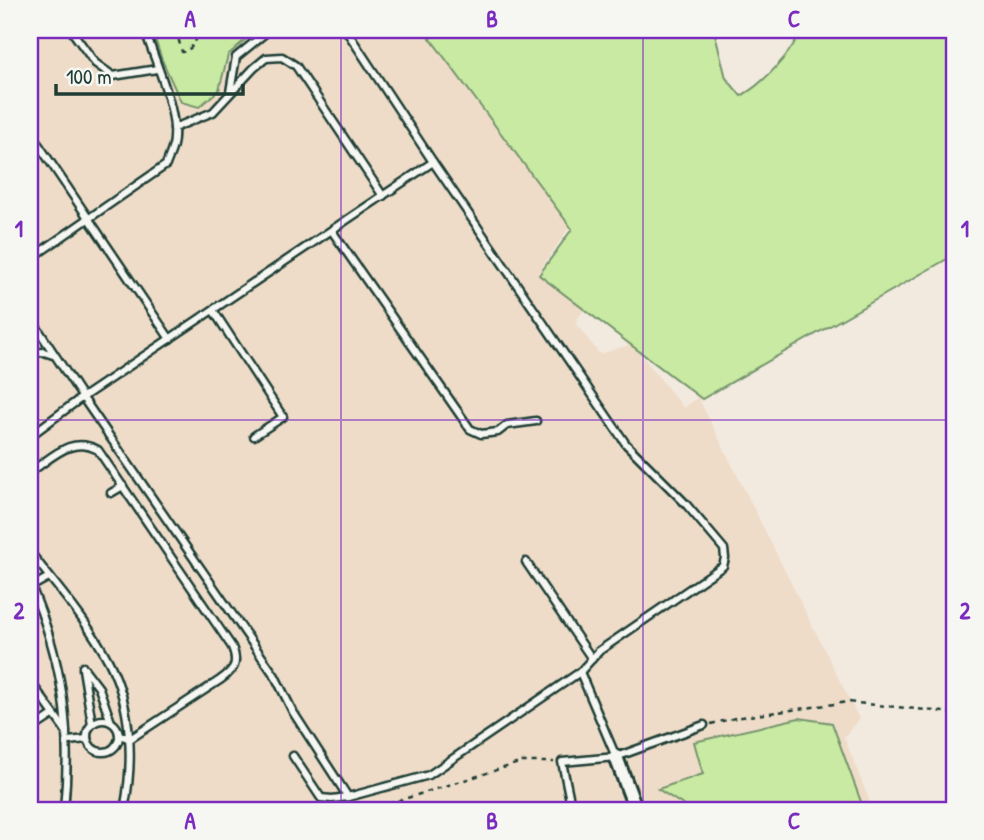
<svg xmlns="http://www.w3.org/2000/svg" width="984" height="840" font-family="'Patrick Hand',sans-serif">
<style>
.built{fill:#eedcc8}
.green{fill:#c9eaa3;stroke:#74946c;stroke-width:2}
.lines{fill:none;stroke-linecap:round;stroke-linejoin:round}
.lane-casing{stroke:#1f3d34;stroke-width:11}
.street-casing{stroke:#1f3d34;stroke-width:18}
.path{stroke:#1f3d34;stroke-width:2.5;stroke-dasharray:5 5;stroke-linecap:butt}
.lane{stroke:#f6f6f2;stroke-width:6}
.street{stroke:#f6f6f2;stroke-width:12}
.grid{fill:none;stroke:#7b2cbf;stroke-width:2;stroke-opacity:0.55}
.neatline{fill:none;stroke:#7b2cbf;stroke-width:2.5}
.grid-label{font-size:23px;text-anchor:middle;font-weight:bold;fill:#7b2cbf}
</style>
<rect width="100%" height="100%" fill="#f2eadf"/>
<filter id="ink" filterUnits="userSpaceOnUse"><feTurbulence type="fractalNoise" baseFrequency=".0143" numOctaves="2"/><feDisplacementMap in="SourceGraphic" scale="14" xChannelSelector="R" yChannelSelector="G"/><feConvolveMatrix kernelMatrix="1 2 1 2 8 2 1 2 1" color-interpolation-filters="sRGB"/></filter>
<g filter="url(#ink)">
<!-- built -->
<polygon class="built" points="30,30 423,30 573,222 537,275 592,297 575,323 600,354 632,344 684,408 698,397 859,719 844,737 873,810 30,810"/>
<!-- green -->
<g class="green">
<polygon points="152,30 256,30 228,55 219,90 199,107 181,102 162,60"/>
<path d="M 424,30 L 714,30 L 726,78 L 741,96 C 763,84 792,53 801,30 L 954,30 L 954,255 L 702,399 L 539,275 L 572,229 Z"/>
<polygon points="799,718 832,723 864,810 691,810 658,789 703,774 694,742"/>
</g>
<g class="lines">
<!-- lane casing -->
<g class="lane-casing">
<g id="lane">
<polyline points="71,30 95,63 113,76 157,69"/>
<polyline points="230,92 236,57 269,30"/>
<polyline points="174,128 213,112 254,68 266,58 282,57 296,66 383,196"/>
<polyline points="30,132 170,339"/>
<polyline points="332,231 470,429 481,434 498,432 507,425 536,421"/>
<path d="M 30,259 L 166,165 C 169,156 174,148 174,138 C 177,109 154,59 145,30"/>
<polyline points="213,310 283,417 254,436"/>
<polyline points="30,317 83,398 275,676 293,712 348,797"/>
<polyline points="30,353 44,352 53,355"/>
<polyline points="30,436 77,401 433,162"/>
<path d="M 30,472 C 52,458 71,435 98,450 L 232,647 C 239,664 234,670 220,680 L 130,739 L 120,735"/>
<polyline points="111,493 123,486"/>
<path d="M 30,552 C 57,587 89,623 109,662 C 132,707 134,762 124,810"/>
<polyline points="526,562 592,659"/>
<path d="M 30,584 C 63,661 72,727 64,810"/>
<polyline points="31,587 49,577"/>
<polyline points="83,667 99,688 111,722"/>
<polyline points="83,669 92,724"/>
<polyline points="580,672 616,757"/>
<polyline points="30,681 66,731"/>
<circle cx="103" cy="736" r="16"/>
<polyline points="30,730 53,715"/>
<polyline points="30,734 34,741 30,744"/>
<polyline points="68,741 87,739"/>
<polyline points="293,756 321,798 332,799 348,797 429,775 580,672 599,651 723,566 725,558 724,549 685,503 626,444 433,162 346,30"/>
<polyline points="572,810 562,762 616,757 704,725"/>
</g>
</g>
<!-- street casing -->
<g class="street-casing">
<polyline id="street" points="616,757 636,810"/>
</g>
<!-- path -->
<g class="path">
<polyline points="157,30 163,30"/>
<path d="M 176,30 L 182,52 C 193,50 197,39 199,30"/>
<polyline points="711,724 735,718 848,702 954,713"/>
<polyline points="369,810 522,762 554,762"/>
</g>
<!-- lane -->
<use href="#lane" class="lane"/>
<!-- street -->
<use href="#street" class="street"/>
</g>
</g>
<!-- grid -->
<path class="grid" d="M 341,30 L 341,810M 643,30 L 643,810M 30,420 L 954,420"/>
<!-- margin -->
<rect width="984" height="840" fill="none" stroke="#f6f6f2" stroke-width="77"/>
<!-- scale -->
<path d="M56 84v10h187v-10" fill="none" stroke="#1f3d34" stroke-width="3.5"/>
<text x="66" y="84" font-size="21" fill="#1f3d34" stroke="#f6f6f2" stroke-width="5" paint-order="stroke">100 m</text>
<rect x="38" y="38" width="908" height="764" class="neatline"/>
<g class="grid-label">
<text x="190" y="27">A</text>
<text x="492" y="27">B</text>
<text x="794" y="27">C</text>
<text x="19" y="237">1</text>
<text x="965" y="237">1</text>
<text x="19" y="619">2</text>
<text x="965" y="619">2</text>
<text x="190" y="829">A</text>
<text x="492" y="829">B</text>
<text x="794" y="829">C</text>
</g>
</svg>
